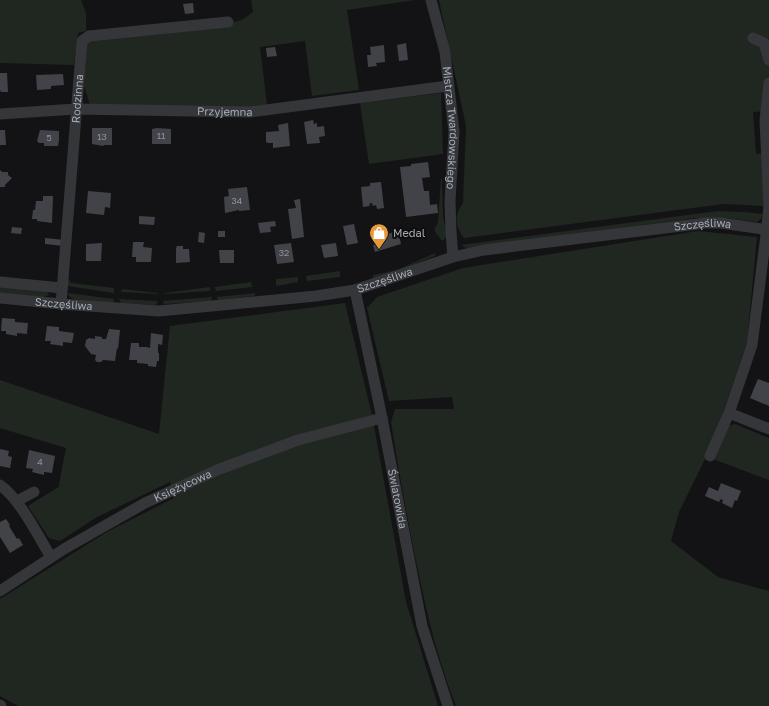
<svg xmlns="http://www.w3.org/2000/svg" width="769" height="706" font-family="'Golos Text',sans-serif">
<style>
.green{fill:#202720}
.building{fill:#424348}
.lines{fill:none;stroke-linecap:round;stroke-linejoin:round}
.minor{stroke:#343639;stroke-width:11}
.labels{text-anchor:middle;stroke-width:4;stroke-linejoin:round;paint-order:stroke}
.number-label{font-size:9px;fill:#8d9299}
.street-label{font-size:11px;fill:#a6acb4;stroke:#0e0e10}
.poi-label{font-size:11px;fill:#a6acb4;stroke:#0e0e10;text-anchor:start}
</style>
<rect width="100%" height="100%" fill="#131315"/>
<!-- green -->
<g class="green">
<polygon points="0,0 81,0 86,13 86,31 78,33 74,65 0,63"/>
<polygon points="251,0 415,0 347,10 359,90 312,96 305,41 260,47 267,105 248,107 90,105 84,86 87,41 209,29 242,20 253,12"/>
<path d="M 439,0 L 769,0 L 769,111 L 753,112 L 756,154 L 763,153 L 764,206 L 723,204 L 464,238 C 455,226 454,215 463,203 L 466,126 Z"/>
<polygon points="441,93 443,154 369,164 360,103"/>
<polygon points="441,178 442,179 443,216 447,237 442,241 434,230 438,223"/>
<polygon points="718,211 744,212 763,214 761,219 757,222 726,218 695,218 468,249 461,245"/>
<path d="M 698,231 L 757,237 L 747,342 L 712,445 L 679,512 L 671,541 L 718,577 L 769,591 L 769,706 L 456,706 C 439,663 428,619 419,575 C 408,524 399,473 391,422 L 395,409 L 454,409 L 452,397 L 389,401 L 367,308 L 377,297 L 463,268 Z"/>
<polygon points="435,253 435,256 375,279 373,278 373,275 397,270"/>
<polygon points="340,271 340,277 307,281 306,276"/>
<polygon points="67,277 71,283 114,288 114,293 68,286"/>
<polygon points="298,277 298,282 276,286 276,279"/>
<polygon points="251,282 252,287 216,291 215,287"/>
<polygon points="0,286 47,291 49,295 43,297 0,293"/>
<polygon points="210,287 210,291 165,294 164,293"/>
<polygon points="122,289 158,293 158,294 121,292"/>
<polygon points="67,293 114,299 114,301 112,303 74,299 70,297"/>
<polygon points="256,293 254,296 219,300 217,299 217,297"/>
<polygon points="212,297 211,301 165,304 163,303 163,301"/>
<polygon points="119,299 158,301 156,305 121,303"/>
<polygon points="345,303 372,415 406,602 438,706 18,706 0,696 0,599 107,532 174,498 170,482 97,517 60,541 49,538 28,506 60,486 59,484 66,448 0,428 0,380 159,434 170,326"/>
<polygon points="735,424 769,438 769,480 713,459 727,426"/>
</g>
<!-- building -->
<g class="building">
<polygon points="193,3 194,13 185,14 183,4"/>
<polygon points="406,43 408,60 399,61 397,45"/>
<polygon points="384,45 385,62 376,63 377,66 368,67 367,55 371,55 370,47"/>
<polygon points="275,47 277,56 267,57 266,48"/>
<polygon points="0,73 7,73 8,92 1,92 0,90"/>
<polygon points="63,74 64,85 51,86 51,89 37,90 36,75"/>
<polygon points="313,120 314,124 317,123 317,127 324,126 325,136 319,137 320,143 307,144 304,122"/>
<polygon points="288,123 290,146 273,148 273,143 268,143 266,142 266,132 279,131 278,125"/>
<polygon points="92,128 112,128 112,145 105,145 103,146 92,144"/>
<polygon points="157,128 171,129 171,144 152,144 152,129"/>
<polygon points="0,130 5,130 6,145 0,145"/>
<polygon points="40,130 59,131 59,140 58,146 44,146 44,143 39,143 37,141"/>
<polygon points="428,162 430,177 422,178 424,191 429,191 430,205 437,204 438,213 406,217 400,167 411,166 411,164"/>
<polygon points="0,170 2,172 8,172 8,175 12,178 5,185 5,187 0,187"/>
<polygon points="381,182 384,208 377,209 376,205 373,206 372,203 369,204 370,206 363,207 361,187 370,186 370,183"/>
<polygon points="247,187 250,210 239,211 239,210 225,213 224,197 229,196 228,189"/>
<polygon points="88,191 111,193 110,208 105,207 104,215 86,213"/>
<polygon points="43,196 53,196 52,223 37,221 37,219 32,219 33,210 35,210 36,201 43,201"/>
<polygon points="300,199 304,237 292,239 288,209 296,208 294,200"/>
<polygon points="139,216 155,217 154,225 139,224"/>
<polygon points="275,221 276,226 270,227 271,232 260,233 258,223"/>
<polygon points="354,224 358,243 347,245 343,226"/>
<polygon points="12,227 22,228 21,234 11,233"/>
<rect x="218" y="231" width="7" height="6"/>
<polygon points="398,231 401,244 375,252 373,245 378,243 376,237"/>
<polygon points="199,232 205,233 204,243 198,242"/>
<polygon points="45,238 64,240 64,246 45,244"/>
<polygon points="133,242 144,242 143,247 152,248 151,262 136,262 136,257 132,257"/>
<polygon points="102,243 101,261 86,261 86,244"/>
<polygon points="291,243 294,262 277,264 274,245"/>
<polygon points="336,243 338,256 324,258 321,245"/>
<polygon points="177,246 183,246 183,249 189,249 190,262 176,263 176,248"/>
<polygon points="219,250 234,250 234,263 220,263"/>
<polygon points="2,318 15,319 15,322 28,323 27,334 17,333 17,336 6,334 6,331 1,331"/>
<polygon points="47,326 59,327 59,331 74,333 72,343 63,342 63,346 50,344 51,341 45,341"/>
<polygon points="109,329 120,330 118,349 117,348 115,361 103,360 101,362 97,362 95,360 96,355 91,354 85,346 86,340 89,338 95,339 95,336 102,337 102,339 106,339"/>
<polygon points="151,333 163,335 162,345 158,344 158,353 159,353 159,361 157,361 156,367 148,366 148,364 137,363 137,360 129,360 131,343 139,343 139,347 147,347 150,348"/>
<polygon points="758,379 769,383 769,406 750,398"/>
<polygon points="0,449 9,451 8,456 12,457 10,468 0,466"/>
<polygon points="29,450 55,456 52,473 44,472 44,475 32,472 33,469 26,468"/>
<polygon points="721,483 741,491 737,501 735,500 732,508 722,503 723,500 721,499 719,502 705,496 709,487 718,491"/>
<polygon points="6,519 10,525 9,526 17,539 19,538 23,545 10,553 0,537 0,522"/>
</g>
<g class="lines">
<!-- minor -->
<g class="minor">
<path id="s1" d="M 431,0 L 445,52 L 454,132 L 450,201 L 451,232 L 453,257"/>
<polyline points="753,38 764,43 769,60"/>
<polyline points="769,83 765,120 769,206 766,235 752,345 729,413 769,429"/>
<path id="s2" d="M 0,114 L 76,109 L 250,112 L 448,86"/>
<polyline points="0,282 62,288"/>
<path id="s3" d="M 355,290 L 382,418 L 422,626 L 448,706"/>
<path id="s4" d="M 0,298 L 61,304 L 159,311 L 316,296 L 355,290 L 453,257 L 484,250 L 706,223 L 721,223 L 769,230"/>
<path id="s5" d="M 61,304 L 82,41 L 89,36 L 228,22"/>
<polyline points="710,456 729,413"/>
<path d="M 0,485 C 20,499 38,536 51,557"/>
<polyline points="17,501 34,492"/>
<path id="s6" d="M 0,591 L 64,549 L 145,503 L 217,470 L 298,440 L 382,418"/>
<polyline points="0,705 1,706"/>
</g>
</g>
<!-- icons -->
<defs>
<g id="shop-pin" transform="scale(1)"><path d="M0 17L-7.5 6A9.5 9.5 0 1 1 7.5 6Z" fill="#e6993a" stroke="#0e0e10"/><path d="M-5-2.5h2.3a2.7 3.5 0 0 1 5.4 0H5L5.5 6h-11ZM-1.5-2.5h3a1.5 2.3 0 0 0-3 0Z" fill="#fff"/></g>
</defs>
<g fill-rule="evenodd">
<use href="#shop-pin" x="379" y="233"/>
</g>
<g class="labels">
<!-- number labels -->
<g class="number-label">
<text x="161" y="139">11</text>
<text x="102" y="140">13</text>
<text x="49" y="141">5</text>
<text x="237" y="204">34</text>
<text x="284" y="256">32</text>
<text x="40" y="465">4</text>
</g>
<!-- street labels -->
<g class="street-label">
<text dy="4" stroke="none"><textPath href="#s5" startOffset="206">Rodzinna</textPath></text>
<text dy="4" stroke="none"><textPath href="#s2" startOffset="225">Przyjemna</textPath></text>
<text dy="4" stroke="none"><textPath href="#s1" startOffset="130">Mistrza Twardowskiego</textPath></text>
<text dy="4" stroke="none"><textPath href="#s4" startOffset="712">Szczęśliwa</textPath></text>
<text dy="4" stroke="none"><textPath href="#s4" startOffset="388">Szczęśliwa</textPath></text>
<text dy="4" stroke="none"><textPath href="#s4" startOffset="64">Szczęśliwa</textPath></text>
<text dy="4" stroke="none"><textPath href="#s6" startOffset="211">Księżycowa</textPath></text>
<text dy="4" stroke="none"><textPath href="#s3" startOffset="213">Światowida</textPath></text>
</g>
<!-- poi labels -->
<g class="poi-label">
<text x="393" y="237">Medal</text>
</g>
</g>
</svg>
